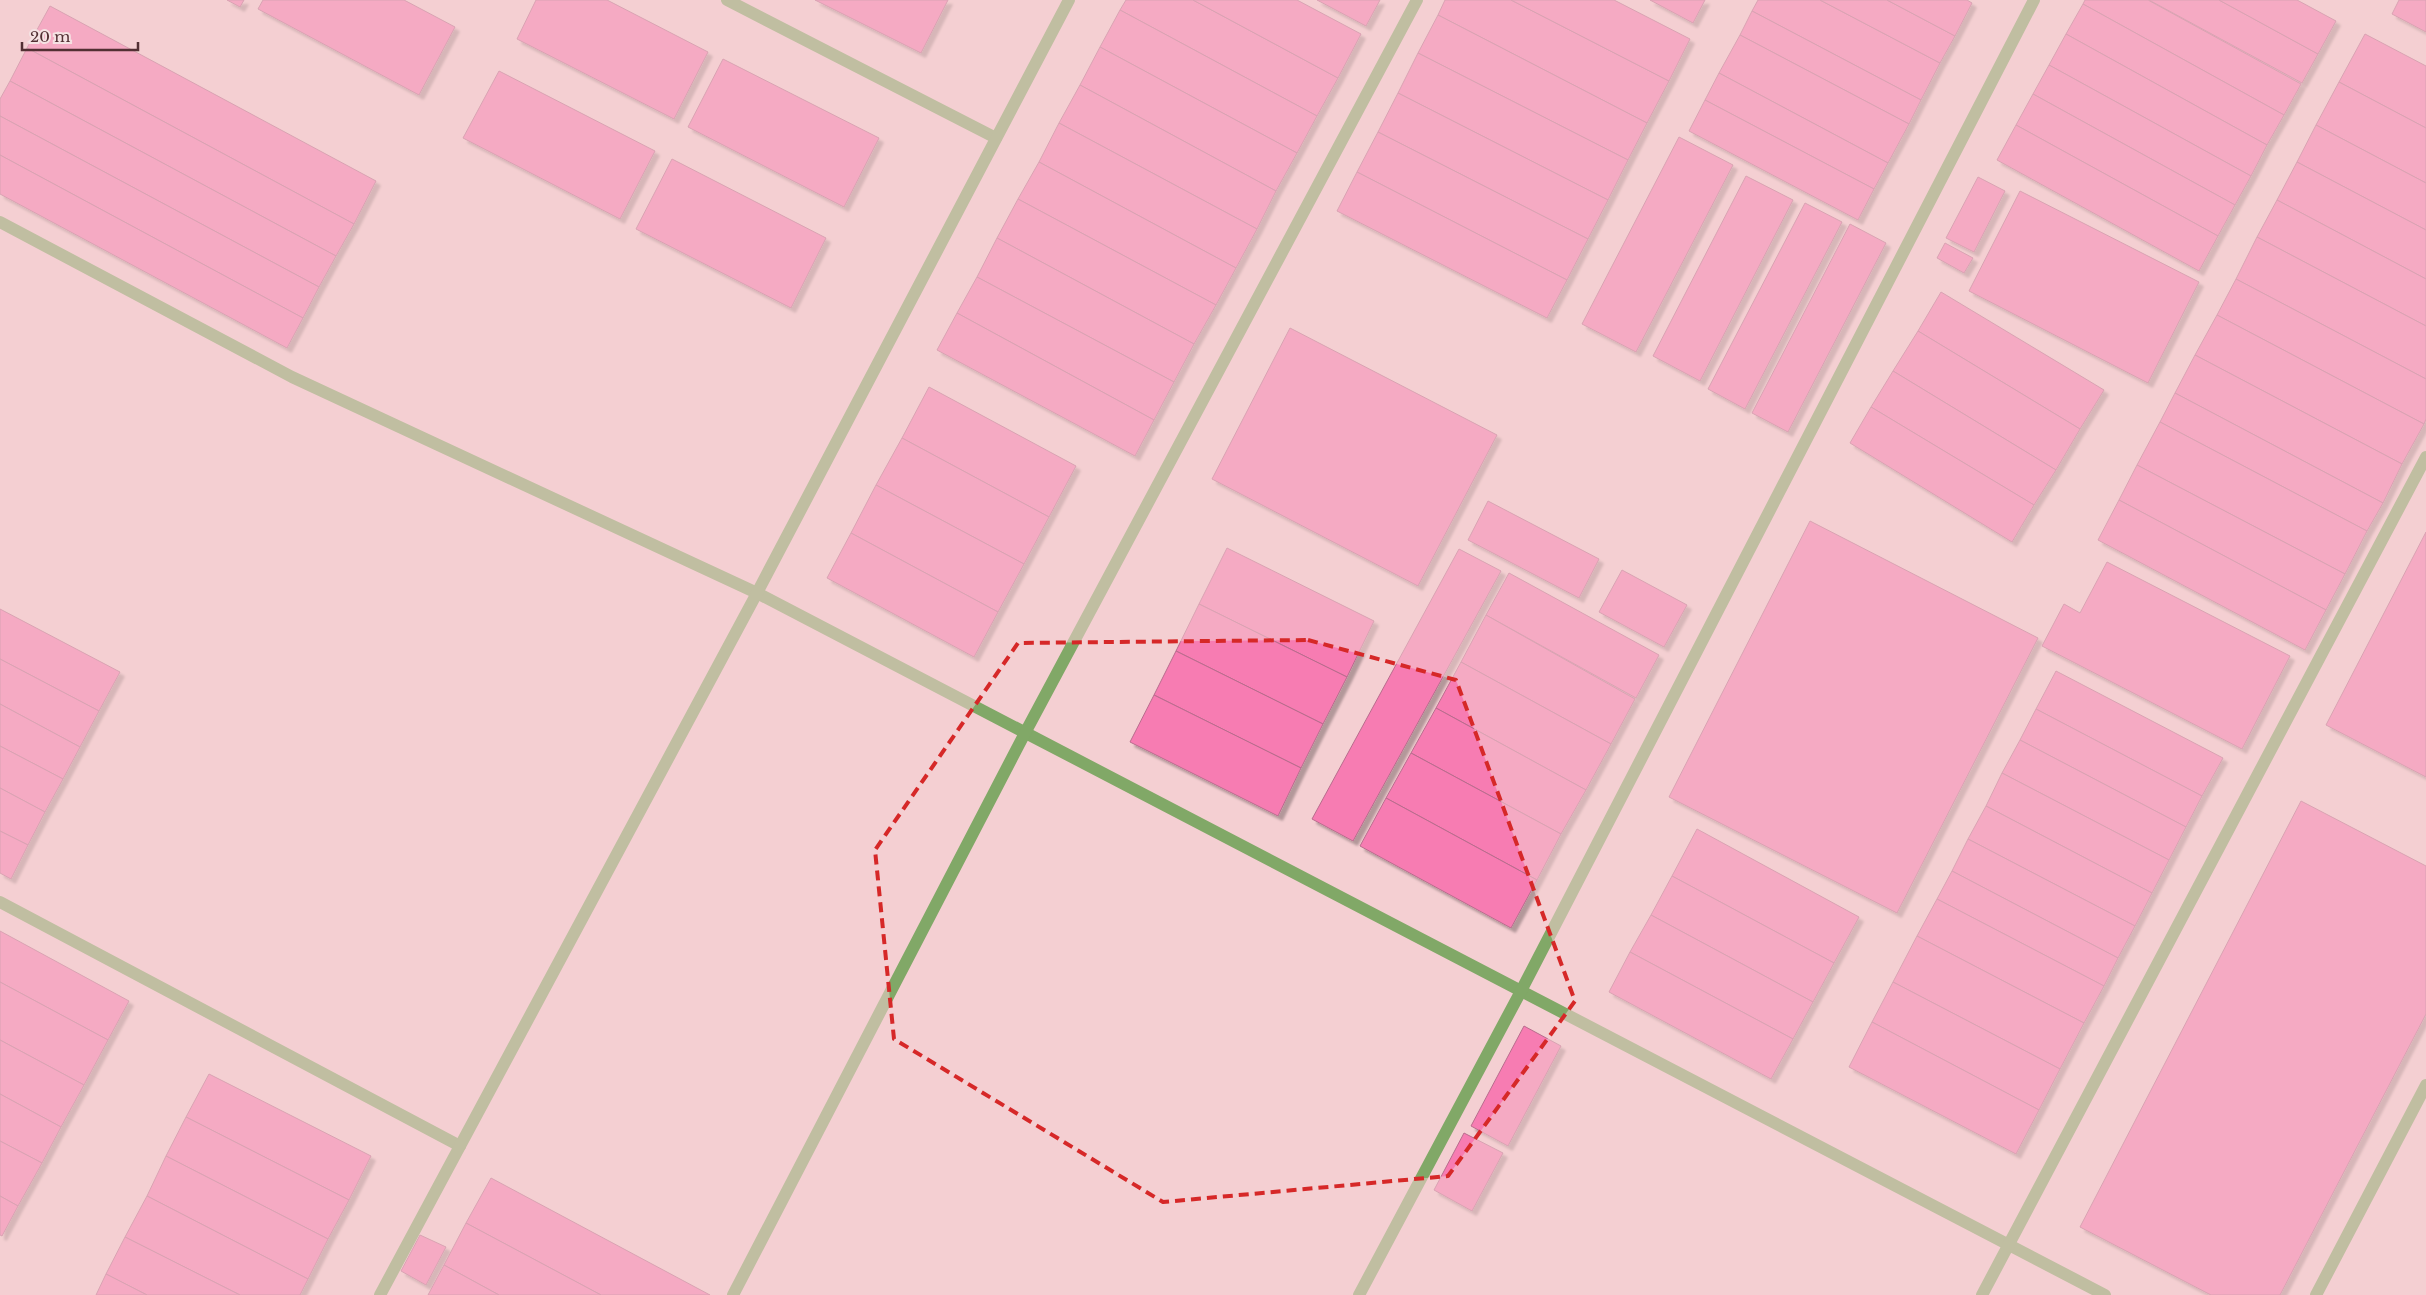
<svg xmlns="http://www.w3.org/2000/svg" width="2426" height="1295" font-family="'Libre Baskerville',serif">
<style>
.building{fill:#f77bb2;stroke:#b86d8d;filter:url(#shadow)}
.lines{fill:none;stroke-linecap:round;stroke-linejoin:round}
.minor{stroke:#81a867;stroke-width:12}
.marked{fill:none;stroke:#d62828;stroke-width:4;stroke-dasharray:10 6;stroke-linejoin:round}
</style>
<defs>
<filter id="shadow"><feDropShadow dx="4.5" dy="4.5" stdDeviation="1" flood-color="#0004"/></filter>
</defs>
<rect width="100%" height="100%" fill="#f4cfd2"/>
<!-- building -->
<g class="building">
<polygon points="227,0 244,0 240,7"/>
<polygon points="263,0 404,0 455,27 419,95 258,9"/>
<polygon points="536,0 607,0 708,52 674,119 517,39"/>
<polygon points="815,0 948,0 921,53"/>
<polygon points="1126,0 1193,0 1338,78 1317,116 1120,10"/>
<polygon points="1193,0 1297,0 1361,34 1338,78"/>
<polygon points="1317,0 1380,0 1366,26"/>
<polygon points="1445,0 1511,0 1669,81 1647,123 1438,15"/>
<polygon points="1511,0 1614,0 1690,39 1669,81"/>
<polygon points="1650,0 1705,0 1693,23"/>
<polygon points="1758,0 1820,0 1940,63 1921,100 1752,11"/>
<polygon points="1820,0 1887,0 1955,36 1940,63"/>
<polygon points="1887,0 1967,0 1972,3 1955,36"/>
<polygon points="2085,0 2148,0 2301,84 2284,115 2083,4"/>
<polygon points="2149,0 2219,0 2318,54 2302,83"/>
<polygon points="2219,0 2297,0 2336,21 2318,54"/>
<polygon points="2399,0 2426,0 2426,32 2392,14"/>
<polygon points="2083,4 2284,115 2267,145 2066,34"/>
<polygon points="50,6 376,181 354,224 27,48"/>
<polygon points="1120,10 1317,116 1297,153 1100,47"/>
<polygon points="1752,11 1921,100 1909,124 1740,35"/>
<polygon points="1438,15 1647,123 1628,160 1418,53"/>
<polygon points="2066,34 2267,145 2251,176 2049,65"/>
<polygon points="2365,34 2426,66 2426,128 2339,82"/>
<polygon points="1740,35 1909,124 1888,163 1719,73"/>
<polygon points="1100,47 1297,153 1276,191 1080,85"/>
<polygon points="27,48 354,224 336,256 10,81"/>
<polygon points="1418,53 1628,160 1608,200 1398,93"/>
<polygon points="723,59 879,138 844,207 688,127"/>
<polygon points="2049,65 2251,176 2235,205 2033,94"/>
<polygon points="499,71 655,151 620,219 463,138"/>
<polygon points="1719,73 1888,163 1874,189 1705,100"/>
<polygon points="10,81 336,256 319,287 0,116 0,99"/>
<polygon points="2339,82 2426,128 2426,183 2316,125"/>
<polygon points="1080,85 1276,191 1257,229 1059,123"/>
<polygon points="1398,93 1608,200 1588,239 1378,132"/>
<polygon points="2033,94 2235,205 2218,236 2016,125"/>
<polygon points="1705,100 1874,189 1858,220 1689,131"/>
<polygon points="0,116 319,287 303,318 0,155"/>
<polygon points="1059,123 1257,229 1236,268 1039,162"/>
<polygon points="2016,125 2218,236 2199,271 1997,160"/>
<polygon points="2316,125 2426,183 2426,230 2297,162"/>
<polygon points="1378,132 1588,239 1567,280 1357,172"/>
<polygon points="1679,137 1733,165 1636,352 1582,324"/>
<polygon points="0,155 303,318 287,348 0,194"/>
<polygon points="672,159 826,238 791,308 636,229"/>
<polygon points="1039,162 1236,268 1216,305 1018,199"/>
<polygon points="2297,162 2426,230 2426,279 2277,200"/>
<polygon points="1357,172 1567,280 1547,318 1337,211"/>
<polygon points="1746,176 1793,200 1700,381 1653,356"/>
<polygon points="1978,177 2005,191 1974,252 1946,238"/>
<polygon points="2020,191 2199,282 2148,383 1969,291"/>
<polygon points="1018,199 1216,305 1194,344 997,238"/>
<polygon points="2277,200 2426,279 2426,326 2257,237"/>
<polygon points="1805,203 1842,222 1745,409 1708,389"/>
<polygon points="1850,224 1886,243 1788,432 1752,413"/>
<polygon points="2257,237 2426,326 2426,379 2236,279"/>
<polygon points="997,238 1194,344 1174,382 977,277"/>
<polygon points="1945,243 1973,258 1964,273 1937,258"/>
<polygon points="977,277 1174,382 1154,420 957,313"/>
<polygon points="2236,279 2426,379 2426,419 2424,424 2217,315"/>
<polygon points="1941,292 2104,390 2080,429 1918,331"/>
<polygon points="957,313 1154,420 1135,456 937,350"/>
<polygon points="2217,315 2424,424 2402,464 2195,355"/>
<polygon points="1290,328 1497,435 1418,586 1212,479"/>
<polygon points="1918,331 2080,429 2056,470 1893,371"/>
<polygon points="2195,355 2402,464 2383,503 2175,393"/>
<polygon points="1893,371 2056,470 2034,505 1871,407"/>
<polygon points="929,387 1076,466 1049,517 902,438"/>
<polygon points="2175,393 2383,503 2367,531 2160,422"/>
<polygon points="1871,407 2034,505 2012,542 1850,443"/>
<polygon points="2160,422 2367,531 2345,574 2137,465"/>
<polygon points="902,438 1049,517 1024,564 876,485"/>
<polygon points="2137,465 2345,574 2326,610 2119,500"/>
<polygon points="876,485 1024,564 998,612 851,533"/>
<polygon points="2119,500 2326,610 2305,650 2098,540"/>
<polygon points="1488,501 1599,559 1579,598 1468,540"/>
<polygon points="1810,521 2038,638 1897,913 1669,797"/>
<polygon points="2426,532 2426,777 2326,725"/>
<polygon points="851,533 998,612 974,657 827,578"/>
<polygon points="1227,548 1374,621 1347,677 1199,604"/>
<polygon points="1459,549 1501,571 1353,841 1312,819"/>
<polygon points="2107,562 2290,656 2242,749 2042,646 2064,604 2080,613"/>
<polygon points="1622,570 1687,605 1664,647 1599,612"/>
<polygon points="1509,573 1659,655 1636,698 1486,615"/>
<polygon points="1199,604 1347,677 1323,724 1176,651"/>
<polygon points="0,609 120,672 99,711 0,659"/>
<polygon points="1486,615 1635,699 1611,744 1461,662"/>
<polygon points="1176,651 1323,724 1301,768 1154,695"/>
<polygon points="0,659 99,711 80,747 0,704"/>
<polygon points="1461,662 1611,744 1586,790 1436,708"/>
<polygon points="2056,671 2223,758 2202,796 2036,709"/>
<polygon points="1154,695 1301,768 1278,816 1130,742"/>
<polygon points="0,704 80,747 63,779 0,746"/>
<polygon points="1436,708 1586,790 1561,834 1411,753"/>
<polygon points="2036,709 2202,796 2186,827 2020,740"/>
<polygon points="2020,740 2186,827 2169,860 2002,773"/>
<polygon points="0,746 63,779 45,812 0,788"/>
<polygon points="1411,753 1561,834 1537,880 1386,798"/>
<polygon points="2002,773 2169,860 2152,893 1986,806"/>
<polygon points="0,788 45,812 28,845 0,831"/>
<polygon points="1386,798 1537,880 1511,928 1360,846"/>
<polygon points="2301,801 2426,866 2426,1014 2280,1295 2211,1295 2080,1227"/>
<polygon points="1986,806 2152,893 2135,926 1968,839"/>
<polygon points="1697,829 1859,917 1834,963 1672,876"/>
<polygon points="0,831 28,845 11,879 0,873"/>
<polygon points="1968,839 2135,926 2118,958 1952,871"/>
<polygon points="1952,871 2118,958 2104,986 1937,899"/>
<polygon points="1672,876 1834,963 1813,1002 1651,915"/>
<polygon points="1937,899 2104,986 2084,1023 1917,936"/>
<polygon points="1651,915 1813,1002 1793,1039 1630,952"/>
<polygon points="0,931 129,1001 108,1040 0,982"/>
<polygon points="1917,936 2084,1023 2060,1069 1893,982"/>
<polygon points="1630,952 1793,1039 1771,1079 1609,992"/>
<polygon points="0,982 108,1040 84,1085 0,1040"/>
<polygon points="1893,982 2060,1069 2039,1110 1872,1022"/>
<polygon points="1872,1022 2039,1110 2016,1154 1849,1067"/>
<polygon points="1524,1026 1561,1046 1508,1146 1471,1126"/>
<polygon points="0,1040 84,1085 61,1127 0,1094"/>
<polygon points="209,1074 371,1156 349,1200 186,1117"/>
<polygon points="0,1094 61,1127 42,1163 0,1141"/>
<polygon points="186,1117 349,1200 328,1239 166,1156"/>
<polygon points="1464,1133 1503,1153 1472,1211 1434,1190"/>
<polygon points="0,1141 42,1163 18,1206 0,1196"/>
<polygon points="166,1156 328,1239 308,1279 147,1196"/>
<polygon points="491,1178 710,1295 601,1295 466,1223"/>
<polygon points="0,1196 18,1206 2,1236 0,1235"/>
<polygon points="147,1196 308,1279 300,1295 240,1295 125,1237"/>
<polygon points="466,1223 601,1295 499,1295 444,1265"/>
<polygon points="420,1235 446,1247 426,1285 401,1271"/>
<polygon points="125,1237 240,1295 147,1295 106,1274"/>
<polygon points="444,1265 499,1295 428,1295"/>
<polygon points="106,1274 147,1295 96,1295"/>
</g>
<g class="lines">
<!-- minor -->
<g class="minor">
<polyline points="727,0 996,138"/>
<polyline points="0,222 292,377 757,593 2105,1295"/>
<polyline points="0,902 460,1146"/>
<polyline points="380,1295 757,593 1069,0"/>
<polyline points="733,1295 1025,733 1417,0"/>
<polyline points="1359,1295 1521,991 2034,0"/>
<polyline points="1982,1295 2426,457"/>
<polyline points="2316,1295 2426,1085"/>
</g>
</g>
<!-- marked area -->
<path d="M0 0H2426V1295H0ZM 1308,640 L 1456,680 L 1575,1001 L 1448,1176 L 1163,1202 L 894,1039 L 875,850 L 1018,643 Z" fill="#f4cfd2" fill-opacity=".55" fill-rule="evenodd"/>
<path class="marked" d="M 1308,640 L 1456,680 L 1575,1001 L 1448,1176 L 1163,1202 L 894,1039 L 875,850 L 1018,643 Z"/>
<!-- scale -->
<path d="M22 42v8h116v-8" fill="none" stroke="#522f33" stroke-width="2.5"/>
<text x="30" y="42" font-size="15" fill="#522f33" stroke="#f5e2e3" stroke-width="4" paint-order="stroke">20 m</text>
</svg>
